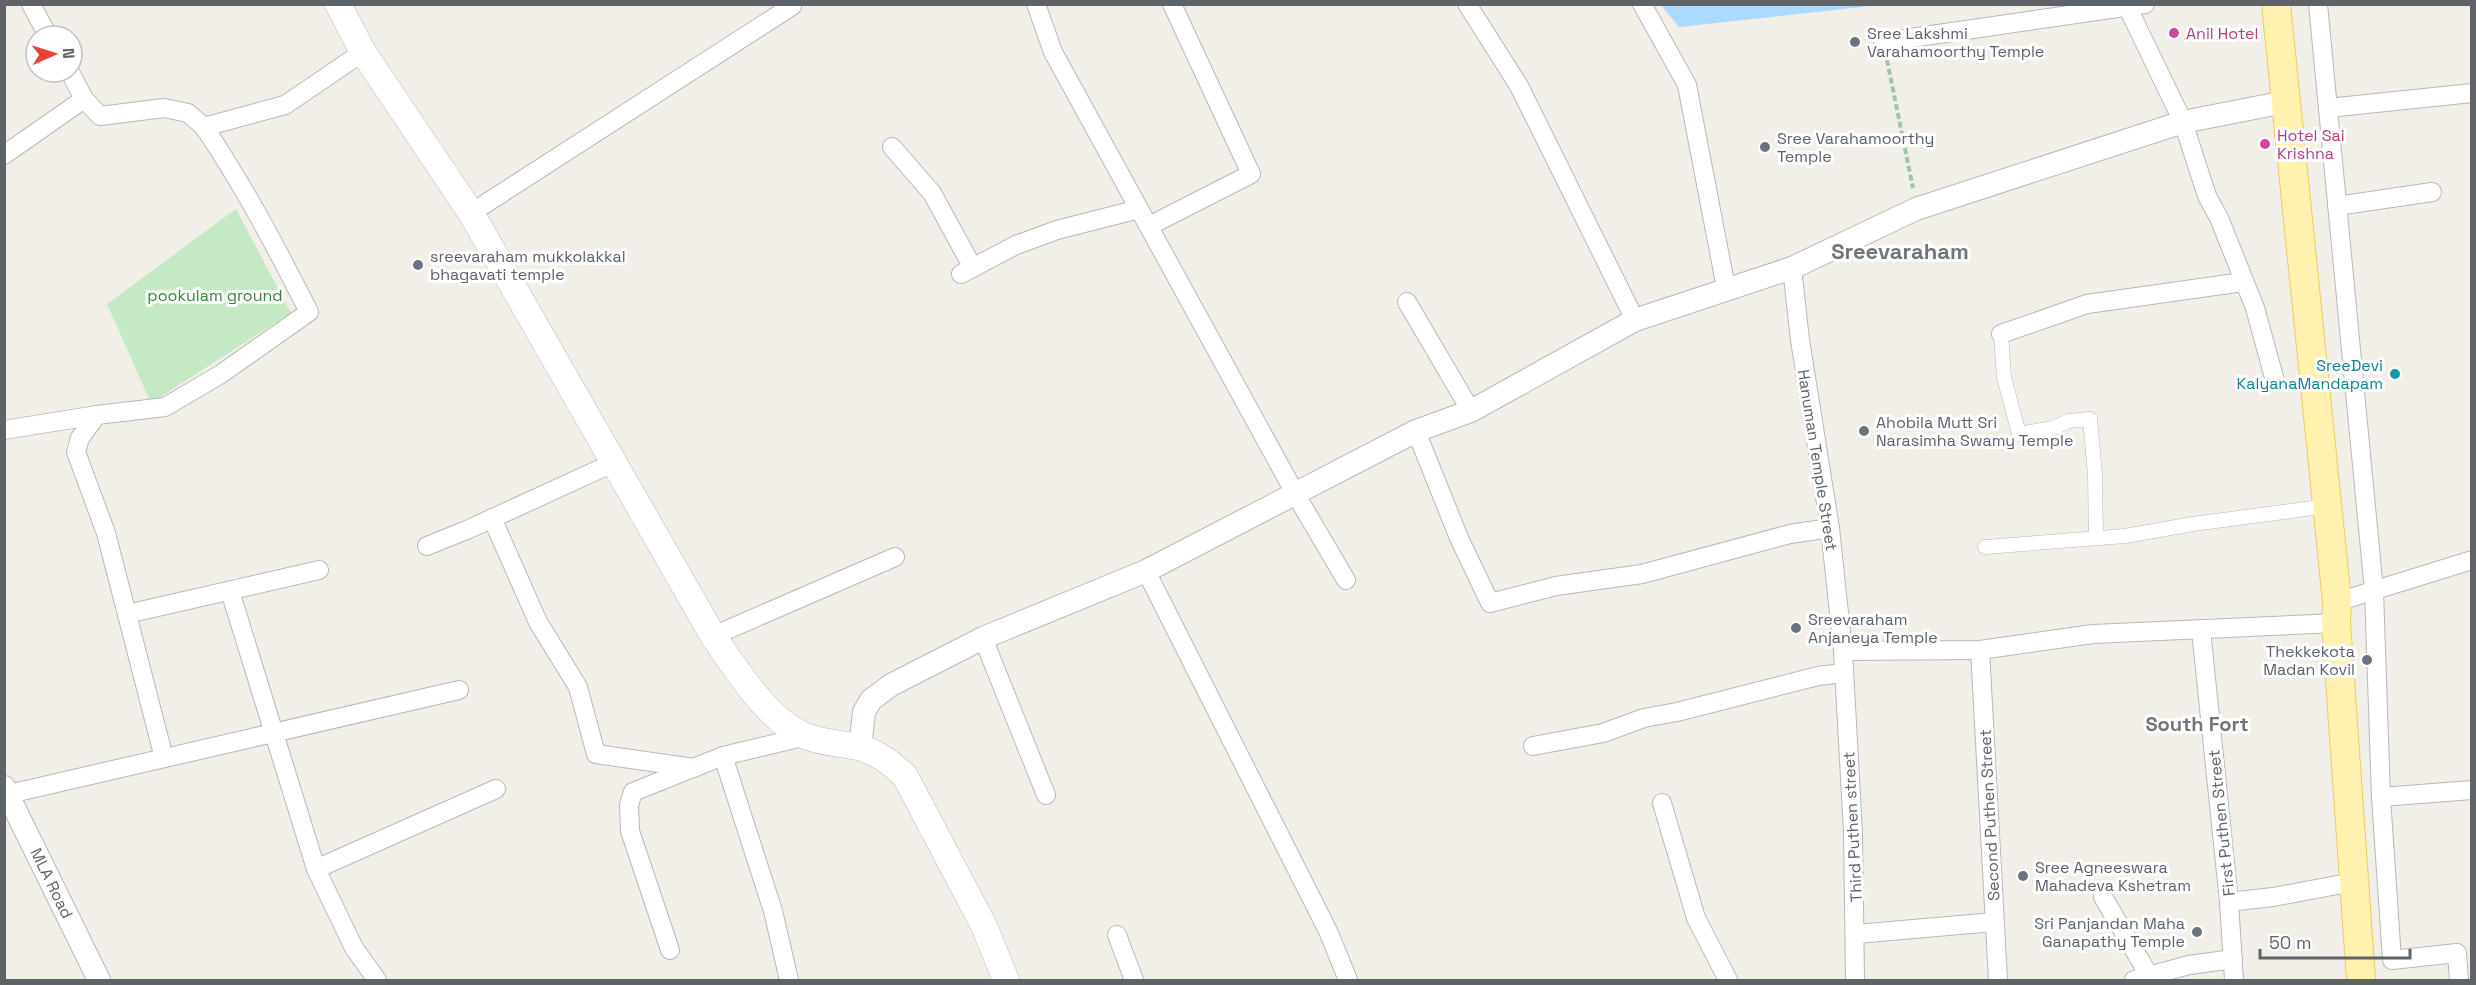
<svg xmlns="http://www.w3.org/2000/svg" width="2476" height="985" font-family="'Space Grotesk',sans-serif">
<style>
.green{fill:#c5e8c5}
.water{fill:#aadaff}
.lines{fill:none;stroke-linecap:round;stroke-linejoin:round}
.pedestrian-casing{stroke:#b5b8bc;stroke-width:15}
.minor-casing{stroke:#b5b8bc;stroke-width:20}
.tertiary-casing{stroke:#b5b8bc;stroke-width:24}
.secondary-casing{stroke:#b6babf;stroke-width:27}
.primary-casing{stroke:#f2c960;stroke-width:30}
.path{stroke:#9cc7a9;stroke-width:4;stroke-dasharray:6 3;stroke-linecap:butt}
.pedestrian{stroke:#fff;stroke-width:14}
.minor{stroke:#fff;stroke-width:18}
.tertiary{stroke:#fff;stroke-width:22}
.secondary{stroke:#fff;stroke-width:26}
.primary{stroke:#fff2af;stroke-width:28}
.hotel-dot{fill:#d1479c;stroke:#fff;stroke-width:2}
.worship-dot{fill:#6b7280;stroke:#fff;stroke-width:2}
.culture-dot{fill:#0f9aa8;stroke:#fff;stroke-width:2}
.labels{text-anchor:middle;stroke-width:6;stroke-linejoin:round;paint-order:stroke}
.worship-label{font-size:16px;fill:#5b616d;stroke:#fff;text-anchor:start}
.hotel-label{font-size:16px;fill:#b23c85;stroke:#fff;text-anchor:start}
.park-label{font-size:16px;fill:#348238;stroke:#fff}
.culture-label{font-size:16px;fill:#0d838f;stroke:#fff;text-anchor:end}
.street-label{font-size:16px;fill:#5f6368;stroke:#fff}
.quarter-label{font-size:20px;font-weight:bold;fill:#70757a;stroke:#fff}
.district-label{font-size:22px;font-weight:bold;fill:#70757a;stroke:#fff}
</style>
<rect width="100%" height="100%" fill="#f1efe8"/>
<!-- green -->
<polygon class="green" points="236,209 291,313 151,403 107,304"/>
<!-- water -->
<polygon class="water" points="1661,5 1880,5 1679,27"/>
<g class="lines">
<!-- pedestrian casing -->
<g class="pedestrian-casing">
<g id="pedestrian">
<polyline points="2001,334 2004,377 2019,434 2053,428 2069,421 2090,419 2095,474 2096,538"/>
<polyline points="1985,547 2125,536 2193,524 2328,506"/>
</g>
</g>
<!-- minor casing -->
<g class="minor-casing">
<g id="minor">
<polyline points="31,4 48,36"/>
<polyline points="1036,4 1053,52 1296,495 1346,580"/>
<polyline points="1467,4 1519,86 1635,320"/>
<polyline points="1642,4 1687,85 1726,288"/>
<polyline points="2126,4 2183,122 2207,196 2219,218 2255,308 2275,381"/>
<polyline points="2318,4 2374,591 2381,797 2392,960 2457,953 2459,980"/>
<polyline points="1883,42 2145,4"/>
<polyline points="70,72 84,99 100,116 164,108 188,113 204,127"/>
<polyline points="2328,108 2472,93"/>
<polyline points="892,147 932,193 973,268"/>
<polyline points="4,155 84,99"/>
<polyline points="2337,206 2432,192"/>
<polyline points="471,213 792,6 791,4"/>
<polyline points="1149,226 1251,174 1172,4"/>
<polyline points="1792,268 1800,340 1830,528 1843,651"/>
<polyline points="961,274 1016,245 1057,230 1139,209"/>
<polyline points="1407,302 1471,411"/>
<polyline points="2001,334 2087,304 2243,282"/>
<polyline points="4,430 97,415"/>
<polyline points="1416,431 1459,538 1490,603 1556,586 1642,574 1790,534 1830,528"/>
<polyline points="492,518 538,622 578,687 596,754 694,768"/>
<polyline points="427,546 469,529 613,463"/>
<polyline points="1146,571 1328,931 1348,980"/>
<polyline points="230,591 316,869 354,948 377,980"/>
<polyline points="2337,602 2472,560"/>
<polyline points="127,614 319,570"/>
<polyline points="2201,630 2229,902 2234,980"/>
<polyline points="713,636 895,557"/>
<polyline points="983,638 1046,795"/>
<polyline points="1980,650 1998,980"/>
<polyline points="1533,746 1603,733 1644,718 1677,712 1818,676 1843,673"/>
<polyline points="723,756 773,911 789,980"/>
<path d="M 164,758 L 106,533 L 76,452 L 80,438 L 97,415 L 165,407 L 221,374 L 309,312 C 277,249 244,186 204,127 L 285,105 L 363,52"/>
<polyline points="9,794 459,690"/>
<polyline points="2381,797 2472,790"/>
<polyline points="1662,803 1696,918 1728,980"/>
<polyline points="316,869 496,789"/>
<polyline points="2103,897 2150,977"/>
<polyline points="2229,902 2273,897 2353,882"/>
<polyline points="1856,934 1994,922"/>
<polyline points="1117,935 1134,980"/>
<polyline points="670,950 630,831 629,805 633,792 723,756 807,736"/>
<polyline points="1855,980 1853,832 1843,651 1980,650 2093,634 2336,623"/>
<polyline points="2134,980 2189,965 2233,959"/>
</g>
</g>
<!-- tertiary casing -->
<g class="tertiary-casing">
<g id="tertiary">
<polyline points="860,748 864,712 871,700 891,685 983,638 1146,571 1416,431 1471,411 1635,320 1792,268 1916,209 2183,122 2285,102"/>
<polyline points="4,787 99,980"/>
</g>
</g>
<!-- secondary casing -->
<g class="secondary-casing">
<path id="secondary" d="M 338,4 L 363,52 L 471,213 L 713,636 C 737,670 768,722 808,737 C 824,743 841,743 858,747 C 877,752 891,763 905,776 L 984,926 L 1006,980"/>
</g>
<!-- primary casing -->
<g class="primary-casing">
<polyline id="primary" points="2276,4 2337,602 2336,623 2361,980"/>
</g>
<!-- path -->
<polyline class="path" points="1887,60 1913,188"/>
<!-- pedestrian -->
<use href="#pedestrian" class="pedestrian"/>
<!-- minor -->
<use href="#minor" class="minor"/>
<!-- tertiary -->
<use href="#tertiary" class="tertiary"/>
<!-- secondary -->
<use href="#secondary" class="secondary"/>
<!-- primary -->
<use href="#primary" class="primary"/>
</g>
<!-- markers -->
<g class="hotel-dot">
<circle cx="2174" cy="33" r="6"/>
<circle cx="2265" cy="144" r="6"/>
</g>
<g class="worship-dot">
<circle cx="1855" cy="42" r="6"/>
<circle cx="1765" cy="147" r="6"/>
<circle cx="418" cy="265" r="6"/>
<circle cx="1864" cy="431" r="6"/>
<circle cx="1796" cy="628" r="6"/>
<circle cx="2367" cy="660" r="6"/>
<circle cx="2023" cy="876" r="6"/>
<circle cx="2197" cy="932" r="6"/>
</g>
<circle class="culture-dot" cx="2395" cy="374" r="6"/>
<g class="labels">
<!-- worship labels -->
<g class="worship-label">
<text x="1867" y="39">Sree Lakshmi<tspan x="1867" dy="18">Varahamoorthy Temple</tspan></text>
<text x="1777" y="144">Sree Varahamoorthy<tspan x="1777" dy="18">Temple</tspan></text>
<text x="430" y="262">sreevaraham mukkolakkal<tspan x="430" dy="18">bhagavati temple</tspan></text>
<text x="1876" y="428">Ahobila Mutt Sri<tspan x="1876" dy="18">Narasimha Swamy Temple</tspan></text>
<text x="1808" y="625">Sreevaraham<tspan x="1808" dy="18">Anjaneya Temple</tspan></text>
<text x="2355" y="657" text-anchor="end">Thekkekota<tspan x="2355" dy="18">Madan Kovil</tspan></text>
<text x="2035" y="873">Sree Agneeswara<tspan x="2035" dy="18">Mahadeva Kshetram</tspan></text>
<text x="2185" y="929" text-anchor="end">Sri Panjandan Maha<tspan x="2185" dy="18">Ganapathy Temple</tspan></text>
</g>
<!-- hotel labels -->
<g class="hotel-label">
<text x="2186" y="39">Anil Hotel</text>
<text x="2277" y="141">Hotel Sai<tspan x="2277" dy="18">Krishna</tspan></text>
</g>
<!-- park labels -->
<g class="park-label">
<text x="215" y="301">pookulam ground</text>
</g>
<!-- culture labels -->
<g class="culture-label">
<text x="2383" y="371">SreeDevi<tspan x="2383" dy="18">KalyanaMandapam</tspan></text>
</g>
<!-- street labels -->
<g class="street-label">
<text transform="translate(1818 460) rotate(81)" y="6">Hanuman Temple Street</text>
<text transform="translate(1989 815) rotate(-93)" y="6">Second Puthen Street</text>
<text transform="translate(2221 823) rotate(-96)" y="6">First Puthen Street</text>
<text transform="translate(1852 827) rotate(-93)" y="6">Third Puthen street</text>
<text transform="translate(52 883) rotate(64)" y="6">MLA Road</text>
</g>
<!-- quarter labels -->
<g class="quarter-label">
<text x="2197" y="731">South Fort</text>
</g>
<!-- district labels -->
<g class="district-label">
<text x="1900" y="259">Sreevaraham</text>
</g>
</g>
<!-- border -->
<rect width="2476" height="985" fill="none" stroke="#5f6368" stroke-width="12"/>
<!-- north arrow -->
<g transform="translate(54 54) rotate(87)"><circle r="28" fill="#ffffff" stroke="#bfc1c3" stroke-width="1.5"/>
<path d="M0-4.5L10 22L0 15L-10 22Z" fill="#ea4335"/>
<text y="-9" font-size="16" font-weight="bold" text-anchor="middle" fill="#5f6368">N</text>
</g>
<!-- scale -->
<path d="M2260 949v9h150v-9" fill="none" stroke="#5f6368" stroke-width="3"/>
<text x="2269" y="949" font-size="18" fill="#5f6368" stroke="#ffffff" stroke-width="4.5" paint-order="stroke">50 m</text>
</svg>
